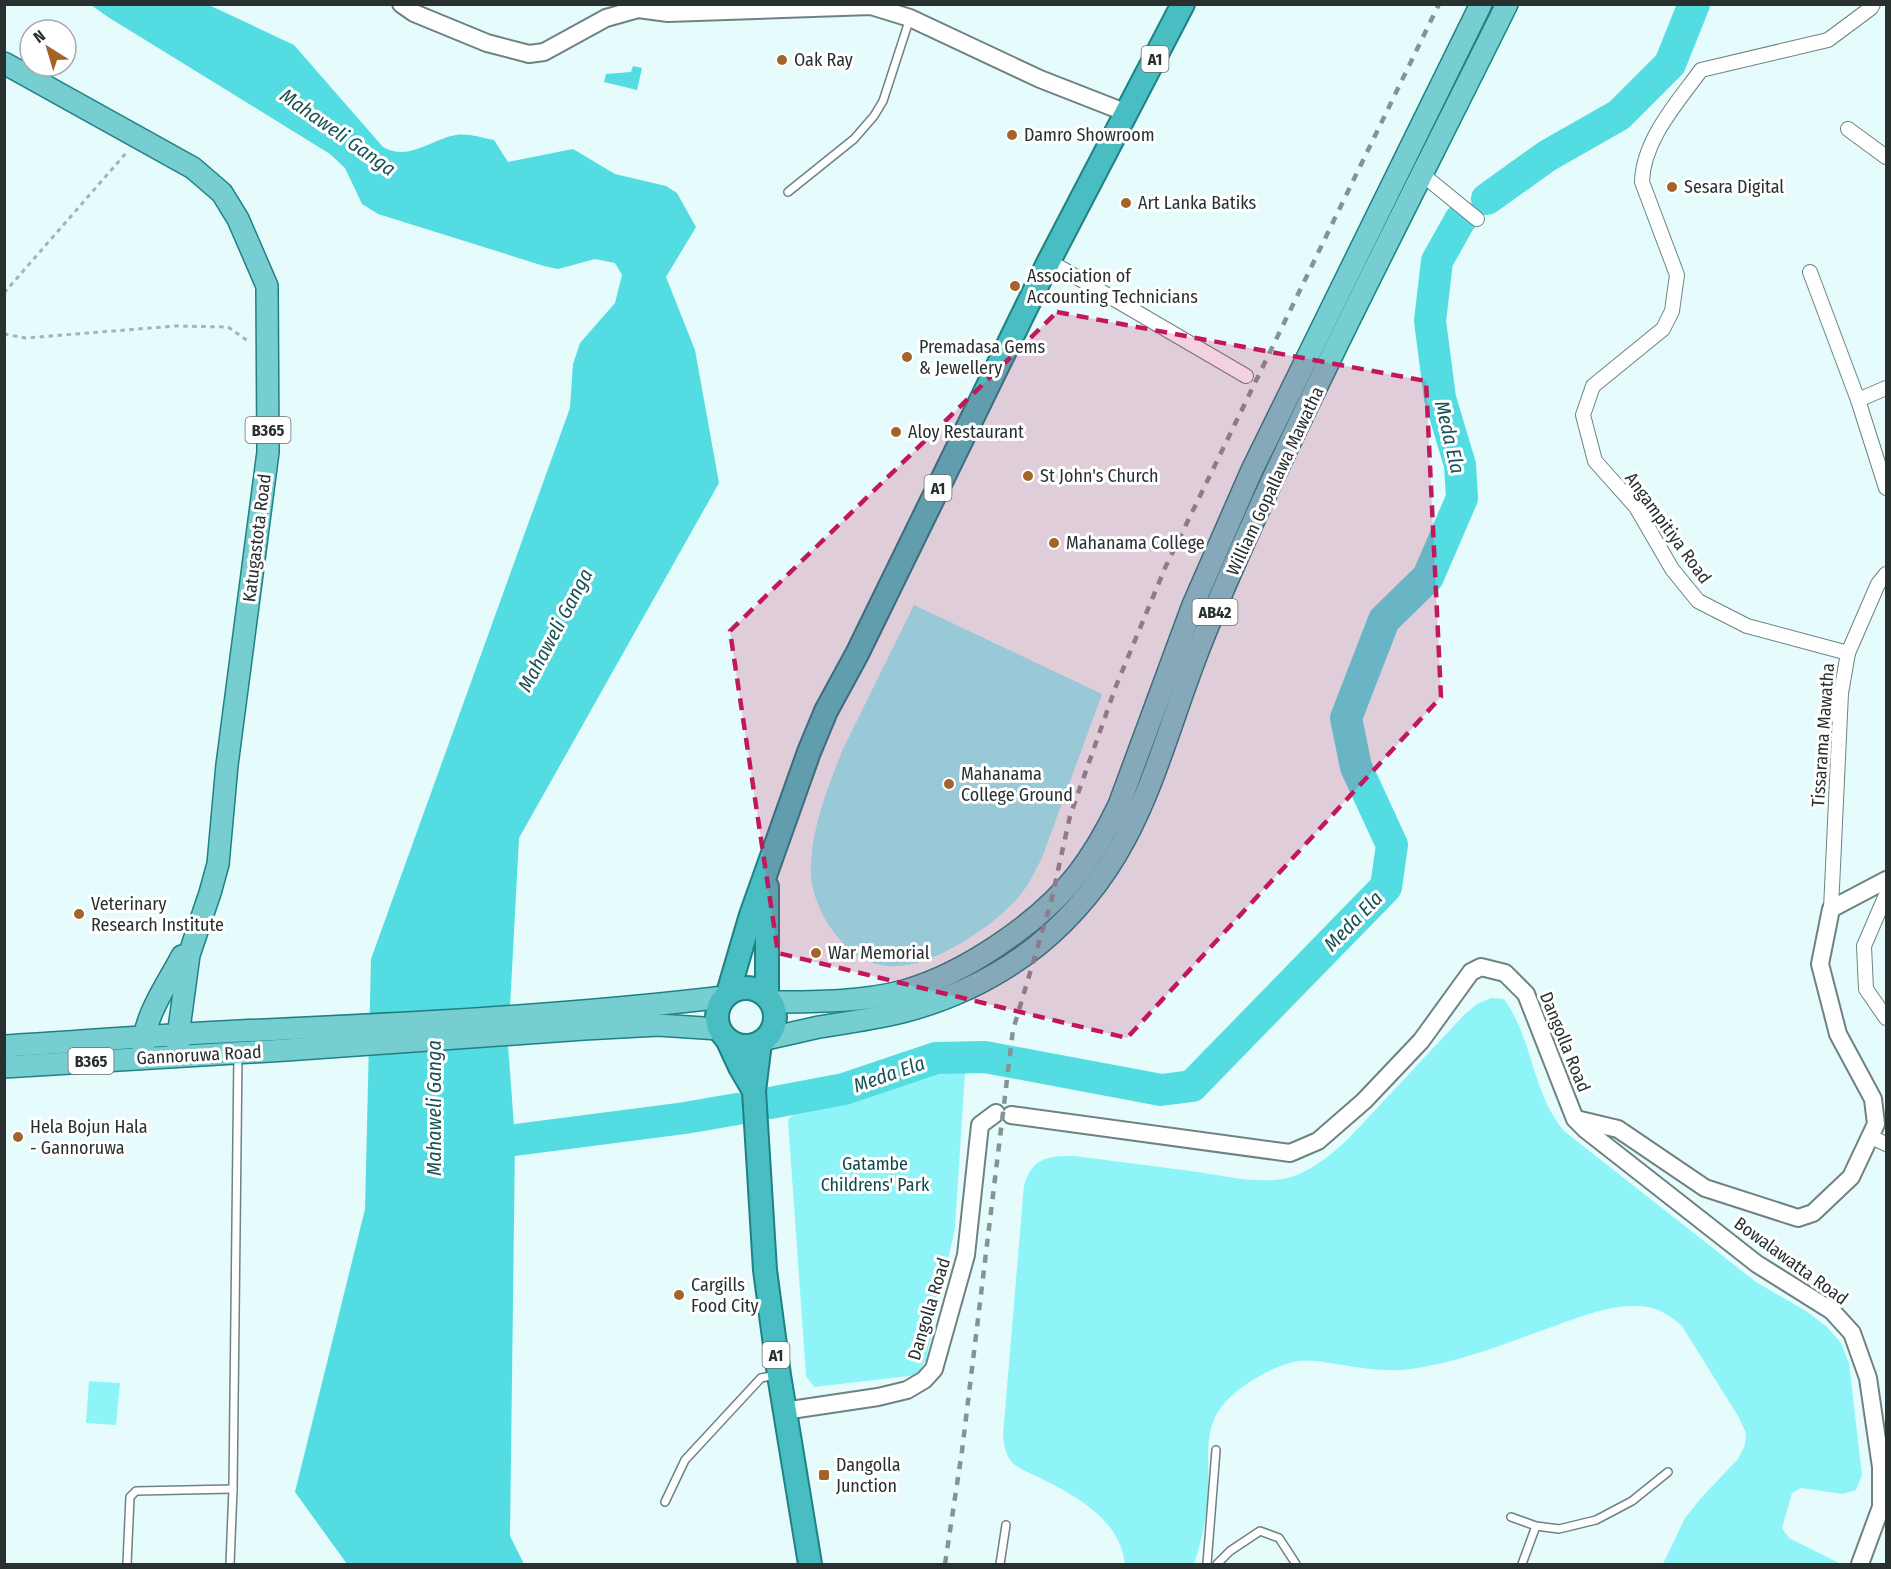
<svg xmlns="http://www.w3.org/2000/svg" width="1891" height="1569" font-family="'Fira Sans Condensed',sans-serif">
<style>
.green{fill:#8ff4f7}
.water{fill:#53dce1}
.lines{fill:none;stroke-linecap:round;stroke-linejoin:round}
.river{stroke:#53dce1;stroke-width:32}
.service-casing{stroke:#6f8283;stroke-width:10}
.minor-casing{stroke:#6f8283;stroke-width:16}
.tertiary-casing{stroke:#6f8283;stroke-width:20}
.primary-casing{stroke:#1f8184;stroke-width:24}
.trunk-casing{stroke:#1f8184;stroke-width:26}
.path{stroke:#a3b4b4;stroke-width:3;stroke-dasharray:4.5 4.5;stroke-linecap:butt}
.service{stroke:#fff;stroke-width:7}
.minor{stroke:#fff;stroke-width:14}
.tertiary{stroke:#fff;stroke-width:16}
.primary{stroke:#76ced1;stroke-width:21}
.trunk{stroke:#48bec2;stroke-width:22}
.rail{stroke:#859393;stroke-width:4.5;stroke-dasharray:8 8;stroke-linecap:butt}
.marked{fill:#c2185b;fill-opacity:0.2;stroke:#c2185b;stroke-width:4.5;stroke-dasharray:12 8;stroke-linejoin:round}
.poi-dot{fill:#a26429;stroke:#fff;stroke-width:2}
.labels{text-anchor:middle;stroke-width:6;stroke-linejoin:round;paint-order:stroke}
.shield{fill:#fff;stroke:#686e6e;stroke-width:1.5}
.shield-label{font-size:16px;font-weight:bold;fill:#283030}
.poi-label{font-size:18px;fill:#283030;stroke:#fff;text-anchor:start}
.street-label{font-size:18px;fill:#283030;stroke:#fff}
.park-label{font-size:18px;fill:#0c4a4d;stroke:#fff}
.water-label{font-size:20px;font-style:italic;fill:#165153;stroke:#fff}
</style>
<rect width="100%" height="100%" fill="#e6fbfb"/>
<!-- green -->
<g class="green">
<path d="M 914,605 L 1102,694 L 1042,858 C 1034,873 1027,888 1016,900 C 1001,916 984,929 966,940 C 919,969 871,984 833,931 C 819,911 809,888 811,863 C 813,824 829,784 843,749 Z"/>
<path d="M 1491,998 L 1504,999 C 1533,1039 1532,1093 1564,1131 L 1756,1282 L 1806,1311 L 1826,1326 L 1841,1343 L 1849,1363 L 1862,1475 L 1856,1490 L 1843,1494 L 1801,1488 L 1792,1493 L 1782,1528 L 1789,1538 L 1841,1564 L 1663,1564 L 1685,1518 L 1701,1498 L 1738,1459 L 1745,1445 L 1746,1433 L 1738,1416 L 1682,1326 C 1669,1314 1655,1306 1637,1306 C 1606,1305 1575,1319 1546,1329 C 1502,1345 1457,1363 1411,1369 C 1389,1372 1366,1369 1343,1365 C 1329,1363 1313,1359 1298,1361 C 1273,1365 1237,1387 1222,1406 C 1201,1433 1211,1467 1208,1498 C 1206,1521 1201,1543 1194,1564 L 1125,1564 C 1120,1521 1080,1498 1044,1480 C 1035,1475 1023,1471 1015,1465 C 1006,1458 1004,1446 1003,1435 L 1024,1185 C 1033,1157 1048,1156 1075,1156 C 1116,1161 1157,1167 1198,1172 C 1225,1176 1267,1186 1294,1176 C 1316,1168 1333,1153 1350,1137 L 1464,1015 L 1477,1004 Z"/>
<polygon points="952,1065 965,1073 955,1228 926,1360 917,1375 814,1387 806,1376 788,1120 797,1110"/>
<polygon points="89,1381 120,1383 116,1425 86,1423"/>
</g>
<!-- water -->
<g class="water">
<path d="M 91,5 L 209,5 L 294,45 L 383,147 C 408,162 431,139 456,135 C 467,133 483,138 494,140 L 508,162 L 573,149 L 615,174 L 666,186 L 677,193 L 696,227 L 666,277 L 695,350 L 719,483 L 519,838 L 508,1045 L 515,1140 L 510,1536 L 524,1564 L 347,1564 L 295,1492 L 365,1209 L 371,959 L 570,408 L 573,364 L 580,343 L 615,303 L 622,275 L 615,263 L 595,259 L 558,269 L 544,266 L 378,214 L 362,204 L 345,168 L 330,154 L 108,17 Z"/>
<polygon points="633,66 642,68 637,90 604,82 606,74 631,72"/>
</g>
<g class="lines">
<!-- river -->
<g class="river">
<polyline points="1487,199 1547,156 1619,115 1670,64 1694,4"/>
<polyline points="770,1103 844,1089 936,1058 985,1057 1161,1090 1192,1086 1386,887 1392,845 1356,767 1346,718 1384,620 1428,577 1462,498 1460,465 1440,398 1430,321 1437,261 1460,220 1463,217"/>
<polyline points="473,1140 515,1140 685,1118 737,1109"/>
</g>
<!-- service casing -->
<g class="service-casing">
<g id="service">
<polyline points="788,192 854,139 874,116 883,101 910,18"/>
<polyline points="665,1502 685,1460 761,1378 776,1375"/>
<polyline points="1511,1517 1536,1526 1559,1529 1596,1520 1632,1501 1668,1472"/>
<polyline points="127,1564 130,1497 136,1491 233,1489"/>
<polyline points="230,1564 233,1489 238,1054"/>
<polyline points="1000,1564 1006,1525"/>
<polyline points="1207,1564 1216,1450"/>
<polyline points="1217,1564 1230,1551 1260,1531 1279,1538 1296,1564"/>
<polyline points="1522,1564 1536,1526"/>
</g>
</g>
<!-- minor casing -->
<g class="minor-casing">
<g id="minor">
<polyline points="1848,129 1886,157"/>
<polyline points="1423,175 1477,219"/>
<polyline points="1049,261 1246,376"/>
<polyline points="1810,272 1858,400 1886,488"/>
<polyline points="1858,400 1886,388"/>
<path d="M 1848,653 L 1747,626 L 1698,601 L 1672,569 L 1636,507 L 1595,461 L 1583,415 L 1593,386 L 1663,329 L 1672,311 L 1677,275 L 1642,182 C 1643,140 1677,103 1701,70 L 1828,40 L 1871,8 L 1873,4"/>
<polyline points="1886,895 1864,946 1866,989 1886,1018"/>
<polyline points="1831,909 1841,693 1848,653 1878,584 1886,574"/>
<polyline points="1871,1137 1886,1144"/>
</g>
</g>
<!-- tertiary casing -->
<g class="tertiary-casing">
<g id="tertiary">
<polyline points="401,4 414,13 487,43 529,54 544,52 606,18 638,9 668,13 871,6 910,18 1040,79 1127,113"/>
<polyline points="1011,1115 1290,1153 1318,1141 1364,1101 1421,1041 1471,972 1481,967 1505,973 1526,994 1575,1119 1586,1130 1757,1264 1832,1311 1852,1333 1868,1378 1881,1467 1881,1507 1860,1564"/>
<polyline points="1576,1119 1618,1129 1705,1188 1798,1218 1813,1213 1851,1177 1876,1124 1873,1099 1838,1034 1820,964 1831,909 1886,880"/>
<polyline points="784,1411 878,1397 907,1390 924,1380 934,1369 966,1255 980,1125 996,1113"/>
</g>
</g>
<!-- primary casing -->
<g class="primary-casing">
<g id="primary">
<polyline points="4,63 193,168 222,193 238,219 267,286 268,452 227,765 218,864 210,893 189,955 178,1036 178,1056"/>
<path d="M 772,1002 C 816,1002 862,1002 904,991 C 964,974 1038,924 1077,875 C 1094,853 1107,830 1119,805 L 1193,605 L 1252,470 L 1481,4"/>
<path d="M 766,1039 C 784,1035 801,1031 819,1027 C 848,1022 877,1019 906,1011 C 954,998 999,976 1038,945 C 1136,865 1153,770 1195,659 C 1214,608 1237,558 1259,509 C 1337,339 1424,172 1507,4"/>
<path d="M 4,1046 C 83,1041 162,1035 240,1031 C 401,1024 564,1016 724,997"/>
<path d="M 143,1050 C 143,1017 167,985 182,956"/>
<polyline points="4,1067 286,1050 584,1029 658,1025 719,1029"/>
</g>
</g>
<!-- trunk casing -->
<g class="trunk-casing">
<g id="trunk">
<circle cx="746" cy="1017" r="29"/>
<polyline points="728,993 751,915 809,752 826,711 857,654 1049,261 1183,4"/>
<polyline points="767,995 767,887"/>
<polyline points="728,1041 740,1067 754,1091"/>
<polyline points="760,1043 754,1091 765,1270 779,1375 810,1564"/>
</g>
</g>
<!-- path -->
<g class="path">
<polyline points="4,293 127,152"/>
<polyline points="4,334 26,338 175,326 228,327 248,341"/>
</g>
<!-- service -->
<use href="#service" class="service"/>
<!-- minor -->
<use href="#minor" class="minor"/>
<!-- tertiary -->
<use href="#tertiary" class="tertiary"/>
<!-- primary -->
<use href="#primary" class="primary"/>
<!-- trunk -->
<use href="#trunk" class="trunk"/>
<!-- rail -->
<polyline class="rail" points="945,1564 962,1451 1013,1030 1051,902 1070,816 1116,686 1165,568 1439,4"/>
</g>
<!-- marked area -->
<path class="marked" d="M 1057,312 L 1426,381 L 1441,697 L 1127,1038 L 778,953 L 730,631 Z"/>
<!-- markers -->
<g class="poi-dot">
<circle cx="782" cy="60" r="6"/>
<circle cx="1012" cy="135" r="6"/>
<circle cx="1672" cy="187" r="6"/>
<circle cx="1126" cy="203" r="6"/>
<circle cx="1015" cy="286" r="6"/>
<circle cx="907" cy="357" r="6"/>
<circle cx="896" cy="432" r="6"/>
<circle cx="1028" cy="476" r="6"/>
<circle cx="1054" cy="543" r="6"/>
<circle cx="949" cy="784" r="6"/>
<circle cx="79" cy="914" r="6"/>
<circle cx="816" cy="953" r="6"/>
<circle cx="18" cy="1137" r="6"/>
<circle cx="679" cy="1295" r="6"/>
<rect x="818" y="1469" width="12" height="12" rx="3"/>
</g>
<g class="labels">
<!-- shield labels -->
<g class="shield">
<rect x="1141.5" y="46" width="27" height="26" rx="4.5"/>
<rect x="245.5" y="417" width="45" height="26" rx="4.5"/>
<rect x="924.5" y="475" width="27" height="26" rx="4.5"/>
<rect x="1192.5" y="599" width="45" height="26" rx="4.5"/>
<rect x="68.5" y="1048" width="45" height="26" rx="4.5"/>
<rect x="762.5" y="1342" width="27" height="26" rx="4.5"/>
</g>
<g class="shield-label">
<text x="1155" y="65">A1</text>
<text x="268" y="436">B365</text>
<text x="938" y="494">A1</text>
<text x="1215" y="618">AB42</text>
<text x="91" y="1067">B365</text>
<text x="776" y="1361">A1</text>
</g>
<!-- poi labels -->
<g class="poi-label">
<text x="794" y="66">Oak Ray</text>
<text x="1024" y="141">Damro Showroom</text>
<text x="1684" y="193">Sesara Digital</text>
<text x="1138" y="209">Art Lanka Batiks</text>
<text x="1027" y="282">Association of<tspan x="1027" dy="21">Accounting Technicians</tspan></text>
<text x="919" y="353">Premadasa Gems<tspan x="919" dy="21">&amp; Jewellery</tspan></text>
<text x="908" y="438">Aloy Restaurant</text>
<text x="1040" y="482">St John's Church</text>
<text x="1066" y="549">Mahanama College</text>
<text x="961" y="780">Mahanama<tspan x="961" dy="21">College Ground</tspan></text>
<text x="91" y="910">Veterinary<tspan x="91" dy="21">Research Institute</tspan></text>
<text x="828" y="959">War Memorial</text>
<text x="30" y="1133">Hela Bojun Hala<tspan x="30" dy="21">- Gannoruwa</tspan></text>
<text x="691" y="1291">Cargills<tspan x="691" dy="21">Food City</tspan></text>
<text x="836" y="1471">Dangolla<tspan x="836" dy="21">Junction</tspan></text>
</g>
<!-- street labels -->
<g class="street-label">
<text transform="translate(1275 481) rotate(-65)" y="6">William Gopallawa Mawatha</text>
<text transform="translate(1668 528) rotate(54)" y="6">Angampitiya Road</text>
<text transform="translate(257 538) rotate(-83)" y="6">Katugastota Road</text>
<text transform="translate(1823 735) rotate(-86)" y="6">Tissarama Mawatha</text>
<text transform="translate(1565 1042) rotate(68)" y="6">Dangolla Road</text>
<text transform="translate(199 1055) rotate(-3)" y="6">Gannoruwa Road</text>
<text transform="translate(1791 1261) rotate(36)" y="6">Bowalawatta Road</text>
<text transform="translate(929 1309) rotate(-73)" y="6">Dangolla Road</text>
</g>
<!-- park labels -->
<g class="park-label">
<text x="875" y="1170">Gatambe<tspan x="875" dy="21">Childrens' Park</tspan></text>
</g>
<!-- water labels -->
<g class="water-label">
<text transform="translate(338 132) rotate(35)" y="7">Mahaweli Ganga</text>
<text transform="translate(1450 437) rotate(77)" y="7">Meda Ela</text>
<text transform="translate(555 630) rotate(-62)" y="7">Mahaweli Ganga</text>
<text transform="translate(1353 921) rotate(-46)" y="7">Meda Ela</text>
<text transform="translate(889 1074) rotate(-19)" y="7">Meda Ela</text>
<text transform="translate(434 1108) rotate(-90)" y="7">Mahaweli Ganga</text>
</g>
</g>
<!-- border -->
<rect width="1891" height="1569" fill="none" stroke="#283030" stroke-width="12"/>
<!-- north arrow -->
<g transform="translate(48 48) rotate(323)"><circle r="28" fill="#ffffff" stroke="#a9acac" stroke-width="1.5"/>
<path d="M0-4.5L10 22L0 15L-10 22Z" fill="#a26429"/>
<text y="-9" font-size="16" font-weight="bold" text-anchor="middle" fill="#283030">N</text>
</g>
</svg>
